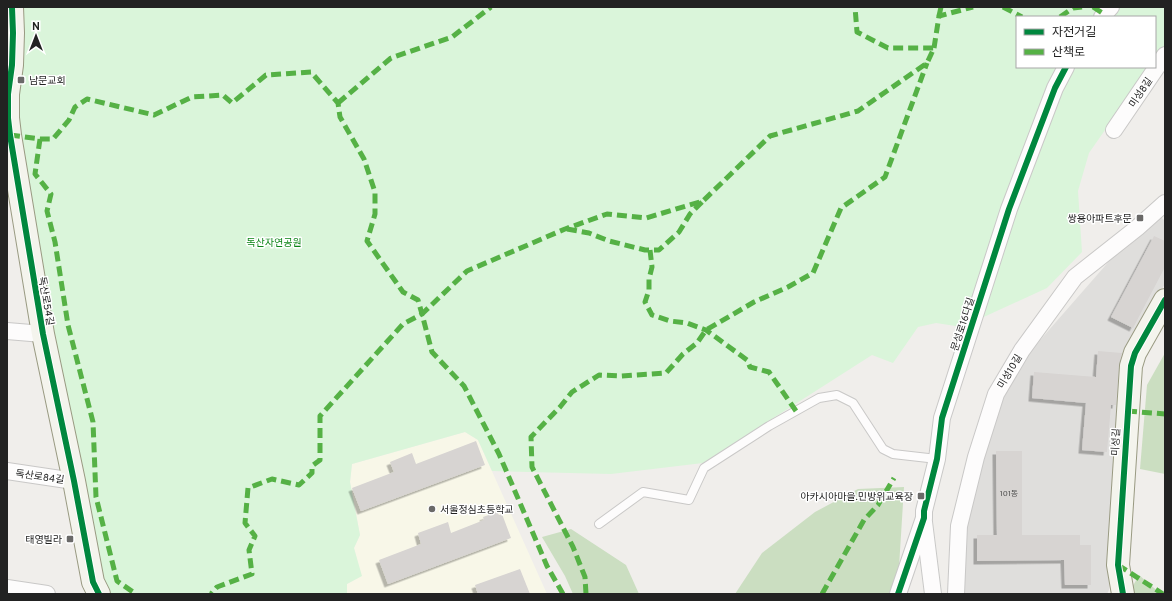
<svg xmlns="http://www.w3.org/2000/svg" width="1172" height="601" font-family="Overpass,'Noto Sans KR',sans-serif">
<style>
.residential{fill:#dfdedc}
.education{fill:#f8f7e8}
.forest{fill:#cbdec1}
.park{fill:#daf5da}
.building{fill:#d7d4d2;filter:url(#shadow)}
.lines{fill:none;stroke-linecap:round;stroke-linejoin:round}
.lane-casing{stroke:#c9c8c7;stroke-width:10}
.street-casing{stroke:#c9c8c7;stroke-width:18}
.secondary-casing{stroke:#999a82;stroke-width:24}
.lane{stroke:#fdfcfc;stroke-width:8}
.street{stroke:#fdfcfc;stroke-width:16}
.secondary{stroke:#f4f4ed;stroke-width:22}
.quiet{stroke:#55b145;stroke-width:5;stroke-dasharray:10 5;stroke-linecap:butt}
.cycleway-casing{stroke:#fff;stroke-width:8}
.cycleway{stroke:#00873e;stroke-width:6}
.poi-dot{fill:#6a6968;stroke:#fff;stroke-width:1.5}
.labels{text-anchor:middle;stroke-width:3;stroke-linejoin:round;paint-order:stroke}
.number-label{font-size:8px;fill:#4f4e4e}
.poi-label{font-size:10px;fill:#222;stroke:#fff;text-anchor:end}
.street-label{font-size:10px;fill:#222;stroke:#fff}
.park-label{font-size:10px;fill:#0c8416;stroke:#fff}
</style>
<defs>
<filter id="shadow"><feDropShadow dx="-3.5" dy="3.5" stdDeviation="0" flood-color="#0004"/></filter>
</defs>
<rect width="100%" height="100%" fill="#f0eeeb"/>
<!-- residential -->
<polygon class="residential" points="1160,216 1165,221 1165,284 1132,335 1109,590 1107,594 962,594 964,519 1002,396 1028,354 1132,235"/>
<!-- education -->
<polygon class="education" points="465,432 478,440 547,594 347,594 347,584 361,576 354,548 360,535 350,482 352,464"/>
<!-- forest -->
<g class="forest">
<polygon points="1165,353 1165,474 1140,469 1147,385"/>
<polygon points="904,487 899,567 889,594 735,594 762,553 815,512 858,489"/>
<polygon points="571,529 626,565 639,594 573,594 565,576 542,537"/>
<polygon points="1139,575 1161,594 1130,594 1130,591"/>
</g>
<!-- park -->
<polygon class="park" points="19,7 1165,7 1165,45 1155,59 1155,17 1017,17 1017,67 1149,67 1089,153 1078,191 1082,252 1047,288 962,327 936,323 918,327 893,363 872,355 703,463 611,474 492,471 478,440 465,432 352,464 350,482 360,535 354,548 362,576 347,584 347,594 107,594 57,370 18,125"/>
<!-- building -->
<g class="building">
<polygon points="1154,236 1165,241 1165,267 1133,328 1111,317"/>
<polygon points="1098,351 1122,353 1119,365 1116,405 1111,405 1107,452 1082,450 1086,403 1032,398 1034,372 1096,377"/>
<polygon points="476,441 485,465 361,511 352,488 394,472 390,462 412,453 416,464"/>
<polygon points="996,451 1022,451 1022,535 1080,535 1080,545 1091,545 1091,585 1065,585 1064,560 977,561 977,535 997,535"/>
<polygon points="497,512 499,515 502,514 511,538 388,584 379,560 421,544 418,533 448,522 451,533 484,520 483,517"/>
<polygon points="520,569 530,594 478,594 475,585"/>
</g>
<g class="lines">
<!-- lane casing -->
<g class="lane-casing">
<polyline id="lane" points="599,524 643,492 689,500 704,468 769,426 819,398 837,395 853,403 883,449 893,454 937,459"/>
</g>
<!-- street casing -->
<g class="street-casing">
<g id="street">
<polyline points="1102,17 1111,7"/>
<polyline points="1114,130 1165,55"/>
<polyline points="7,331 43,334"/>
<polyline points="7,471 74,481"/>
<polyline points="924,522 933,594"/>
<polyline points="7,588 47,594"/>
<polyline points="898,594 924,518 924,511 937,459 942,418 1009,209 1055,88 1066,67"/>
<polyline points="956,594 959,526 976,457 996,394 1022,350 1075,277 1137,228 1165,203"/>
</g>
</g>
<!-- secondary casing -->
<g class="secondary-casing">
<g id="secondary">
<polyline points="12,7 13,33 12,65 8,94 8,118 10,135 43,334 74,481 93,582 99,594"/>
<polyline points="1123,594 1118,565 1131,366 1135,353 1165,300"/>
</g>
</g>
<!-- lane -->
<use href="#lane" class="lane"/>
<!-- street -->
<use href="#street" class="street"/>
<!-- secondary -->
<use href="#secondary" class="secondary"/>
<!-- quiet -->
<g class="quiet">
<polyline points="1003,7 1022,17"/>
<polyline points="1093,7 1104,14"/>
<polyline points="939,16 941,7"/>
<polyline points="1060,17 1073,8 1082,7"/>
<polyline points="934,48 939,16 973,7"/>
<polyline points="338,103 391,58 452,37 491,7"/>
<polyline points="10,135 40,139 53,139 69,120 75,107 87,99 154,115 192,97 223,95 232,103 266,75 311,72 338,103 340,117 364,159 375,192 375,214 367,241 403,292 418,300 422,314 403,324 320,416 320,460 312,466 312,473 299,485 272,479 248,488 245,523 255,536 249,550 252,574 217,587 211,594"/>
<polyline points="40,139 35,174 51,194 47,211 55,242 68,325 93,422 96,497 117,581 136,594"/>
<polyline points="567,229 589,233 609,241 645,250 659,250 679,232 690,214 702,202"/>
<polyline points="650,250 652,267 649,279 649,290 645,302 652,315 670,321 687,323 706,330 747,360 750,367 769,372 796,411"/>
<polyline points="1127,411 1165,414"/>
<polyline points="1118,565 1163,594"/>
<polyline points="563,594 547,566 499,454 464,386 432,352 422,314 467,271 565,229 607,214 646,218 703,201 770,136 858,111 927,63 934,48 888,48 857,32 855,7"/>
<polyline points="586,594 585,577 573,547 532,467 531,437 560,407 572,392 599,375 621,376 666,373 683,354 697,343 706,330 754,302 788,287 813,273 841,208 885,177 927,63"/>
<polyline points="822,594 864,520 878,505 894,478"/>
</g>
<!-- cycleway casing -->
<g class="cycleway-casing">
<g id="cycleway">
<polyline points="12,7 13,33 12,65 8,94 8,118 10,135 43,334 74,481 93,582 99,594"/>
<polyline points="898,594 924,518 924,511 937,459 942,418 1009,209 1055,88 1066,67"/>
<polyline points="1123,594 1118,565 1131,366 1135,353 1165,300"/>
</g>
</g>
<!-- cycleway -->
<use href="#cycleway" class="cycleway"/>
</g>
<!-- markers -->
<g class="poi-dot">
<rect x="17" y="76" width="8" height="8" rx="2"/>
<rect x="1136" y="214" width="8" height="8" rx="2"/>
<rect x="917" y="492" width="8" height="8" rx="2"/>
<circle cx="432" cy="509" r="4"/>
<rect x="66" y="535" width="8" height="8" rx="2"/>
</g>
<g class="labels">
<!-- number labels -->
<g class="number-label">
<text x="1009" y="496">101동</text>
</g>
<!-- poi labels -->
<g class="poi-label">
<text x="29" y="84" text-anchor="start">남문교회</text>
<text x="1132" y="222">쌍용아파트후문</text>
<text x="913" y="500">아카시아마을.민방위교육장</text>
<text x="440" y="513" text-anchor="start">서울정심초등학교</text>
<text x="62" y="543">태영빌라</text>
</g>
<!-- street labels -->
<g class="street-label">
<text transform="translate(1140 92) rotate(-56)" y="4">미성8길</text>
<text transform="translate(47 301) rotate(80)" y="4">독산로54길</text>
<text transform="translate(962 324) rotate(-72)" y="4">문성로16다길</text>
<text transform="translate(1009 371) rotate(-59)" y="4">미성10길</text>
<text transform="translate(1115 442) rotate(-87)" y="4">미성길</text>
<text transform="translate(40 476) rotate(8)" y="4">독산로84길</text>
</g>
<!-- park labels -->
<g class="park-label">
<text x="274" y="246">독산자연공원</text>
</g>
</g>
<!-- border -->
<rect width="1172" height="601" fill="none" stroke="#222222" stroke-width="16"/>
<!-- legend -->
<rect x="1016" y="16" width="140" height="52" fill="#ffffff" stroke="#a7a7a7"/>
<rect x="1024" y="29" width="20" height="6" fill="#00873e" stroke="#a7a7a7"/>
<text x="1052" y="36" font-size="12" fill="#222222">자전거길</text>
<rect x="1024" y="49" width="20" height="6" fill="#55b145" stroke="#a7a7a7"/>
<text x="1052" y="56" font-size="12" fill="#222222">산책로</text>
<!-- north arrow -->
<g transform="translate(36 36)" stroke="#ffffff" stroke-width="3" paint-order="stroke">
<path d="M0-3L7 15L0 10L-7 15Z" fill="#222222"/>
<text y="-6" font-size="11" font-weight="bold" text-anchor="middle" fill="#222222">N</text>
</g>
</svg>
